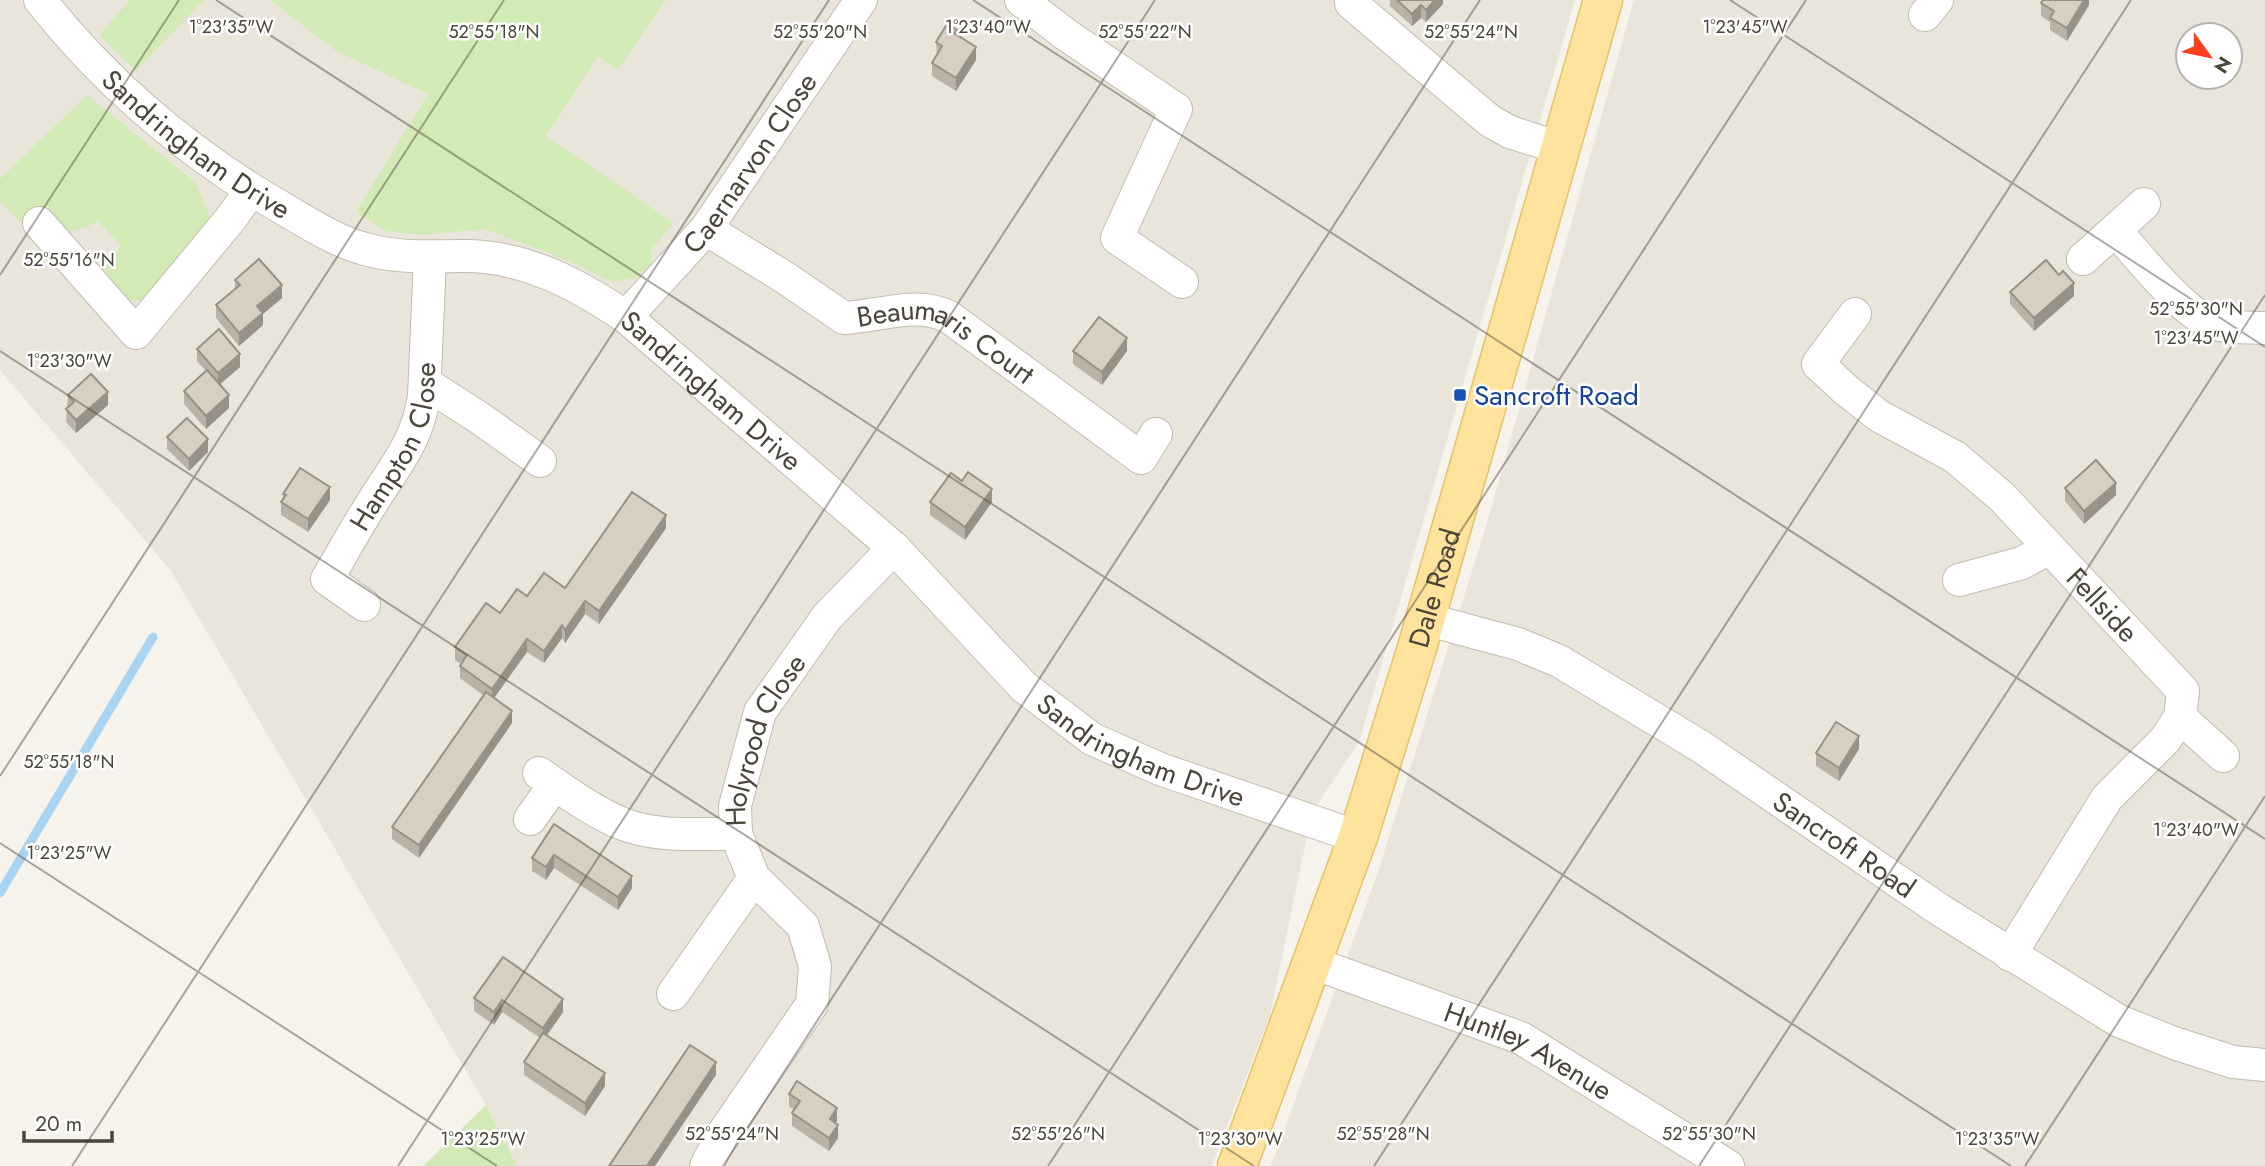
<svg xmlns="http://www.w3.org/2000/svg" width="2265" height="1166" font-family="Jost,sans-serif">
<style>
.residential{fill:#eae5da;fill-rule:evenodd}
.green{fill:#d2eab5}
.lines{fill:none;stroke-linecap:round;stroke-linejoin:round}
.stream{stroke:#a9d4f2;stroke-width:9}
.minor-casing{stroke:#c2bbae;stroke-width:34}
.major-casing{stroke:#e6c16a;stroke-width:41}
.minor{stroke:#fff;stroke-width:32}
.major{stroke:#ffe39c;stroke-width:38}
.wall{fill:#bab2a6}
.shaded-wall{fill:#979187}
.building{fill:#d8cfc1;stroke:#979187;stroke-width:2}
.ticks{fill:none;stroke:#4b4439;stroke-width:2;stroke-opacity:0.45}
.transit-dot{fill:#1a4fb4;stroke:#fff;stroke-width:2.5}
.labels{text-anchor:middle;stroke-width:5;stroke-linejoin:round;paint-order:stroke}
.street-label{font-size:28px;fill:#4b4439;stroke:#fff}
.transit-label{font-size:28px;fill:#164399;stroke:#fff;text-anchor:start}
.ticks-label{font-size:18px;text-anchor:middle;fill:#4b4439;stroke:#fff;stroke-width:5;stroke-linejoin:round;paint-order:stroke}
</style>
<rect width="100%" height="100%" fill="#f6f3ec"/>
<!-- residential -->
<g class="residential">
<polygon points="0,0 1575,0 1359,742 1312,812 1270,1015 1212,1166 517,1166 486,1105 171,571 0,370"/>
<path d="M 1634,0 L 2265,0 L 2265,1166 L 1271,1166 L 1377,875 L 1487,523 ZM 2188,35 L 2230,35 L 2230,77 L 2188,77 Z"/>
</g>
<!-- green -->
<g class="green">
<polygon points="130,0 204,0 136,71 99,35"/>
<polygon points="270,0 666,0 618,70 598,57 546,136 674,223 650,251 652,265 636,277 614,282 552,254 485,229 422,235 386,231 356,212 428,94 336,51"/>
<path d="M 87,95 L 195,182 L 213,224 L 144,301 L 125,300 L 106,278 L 107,263 L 121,246 L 98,221 C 69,237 66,231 41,213 L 23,225 L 0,201 L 0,179 Z"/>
<polygon points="486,1105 517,1166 423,1166"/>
</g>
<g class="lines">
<!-- stream -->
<polyline class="stream" points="0,893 153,637"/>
<!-- minor casing -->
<g class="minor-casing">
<g id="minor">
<path id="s1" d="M 40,0 C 108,86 194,158 289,212 C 313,226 338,242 365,249 C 400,259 430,256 465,256 C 525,256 577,284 626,317 L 894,548 L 1024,687 L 1092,739 L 1160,769 L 1358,837"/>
<polyline points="1021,0 1065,34 1176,109 1117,238 1182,282"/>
<polyline points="1351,3 1490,121 1510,132 1560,148"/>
<polyline points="1925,15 1937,0"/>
<polyline points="39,223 136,333 232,217 251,190"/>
<path id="s2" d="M 706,229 L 784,277 L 844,318 C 878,317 917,300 949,317 L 1141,458 L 1156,434"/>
<path d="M 2115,230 C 2138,255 2180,310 2210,322 C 2227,329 2247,327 2265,328"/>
<polyline points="2083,259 2144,204"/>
<path id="s3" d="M 1855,314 L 1818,364 L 1846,390 L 1879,416 L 1955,457 L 2002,497 L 2183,691 L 2180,717 L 2165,740 L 2107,798 L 2010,955"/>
<path id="s4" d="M 626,317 L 706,229 L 861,0"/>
<polyline points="425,383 478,417 540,461"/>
<polyline points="1959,580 2022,563 2049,548"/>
<path id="s5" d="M 364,605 L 327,579 C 342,554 356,528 372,503 C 395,466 418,440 424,396 L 430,258"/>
<path id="s6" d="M 1425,619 L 1518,644 L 1559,661 L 1700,746 L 1940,910 L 2119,1021 L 2174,1043 L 2233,1062 L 2265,1065"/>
<polyline points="2180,717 2223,756"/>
<path d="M 539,773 C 565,791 593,812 623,824 C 658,838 699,833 736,834"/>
<polyline points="530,819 555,784"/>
<path id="s7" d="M 1313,963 L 1521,1038 L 1728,1166"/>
<polyline points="673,994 754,878"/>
<path id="s8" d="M 706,1166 L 722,1135 L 812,1004 L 815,966 L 803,926 L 754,878 L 736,834 L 735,806 L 760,712 L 827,617 L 894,548"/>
</g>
</g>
<!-- major casing -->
<g class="major-casing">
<g id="major">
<path id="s9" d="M 1237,1166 L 1358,837 L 1417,648 L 1603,0"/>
</g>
</g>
<!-- minor -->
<use href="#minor" class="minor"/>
<!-- major -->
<use href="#major" class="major"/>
</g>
<!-- wall -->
<g class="wall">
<polygon points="1390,0 1443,0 1443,4 1426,22 1421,18 1412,26 1390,6"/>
<polygon points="2089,0 2089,5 2067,41 2050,30 2050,22 2041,16 2041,3"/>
<polygon points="957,35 976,60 956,91 932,76 932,63 937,55 936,42"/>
<polygon points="235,280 282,298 263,314 263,325 239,346 216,318 216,305 235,289"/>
<polygon points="2010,292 2074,296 2034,331 2010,304"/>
<polygon points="197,349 240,367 219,385 229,408 206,429 184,404 184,391 206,371 197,361"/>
<polygon points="1073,351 1127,351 1102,385 1073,364"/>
<polygon points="68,395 108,405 76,433 66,422"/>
<polygon points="167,437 208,452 189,471 167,449"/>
<polygon points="2065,488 2116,495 2084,524 2065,501"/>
<polygon points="283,494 330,500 308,532 281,515 281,502 283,499"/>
<polygon points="930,502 992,502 965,540 930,515"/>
<polygon points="666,528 599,624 585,614 565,643 562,638 544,663 527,652 494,698 512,723 419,858 392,839 392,827 483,695 460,678 460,666 461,664 455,660 455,647 500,613 527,596 565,588"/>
<polygon points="1859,749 1839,781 1816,766 1816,753"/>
<polygon points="554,824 632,888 618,910 554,868 546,880 532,871 532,858"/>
<polygon points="503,957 563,1012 547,1035 605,1086 585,1116 524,1075 524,1062 540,1038 502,1012 494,1025 474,1011 474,998"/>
<polygon points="789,1094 837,1121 835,1123 838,1138 829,1151 792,1126 792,1113 794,1110 789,1106"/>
</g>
<!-- shaded-wall -->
<g class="shaded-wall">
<polygon points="1435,0 1443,0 1443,4 1426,22 1426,10"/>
<polygon points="2084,0 2089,0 2089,5 2067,41 2067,28"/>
<polygon points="1421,5 1421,18 1412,26 1412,14"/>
<polygon points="976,47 976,60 956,91 956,78"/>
<polygon points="2074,283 2074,296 2034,331 2034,318"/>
<polygon points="282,285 282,298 263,314 263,325 239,346 239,333 257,306"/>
<polygon points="1127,338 1127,351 1102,385 1102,372"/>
<polygon points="240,354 240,367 218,386 218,373"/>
<polygon points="108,392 108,405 76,433 76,420"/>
<polygon points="229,395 229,408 206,429 206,416"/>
<polygon points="208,439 208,452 189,471 189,459"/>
<polygon points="2116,483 2116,495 2084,524 2084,511"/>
<polygon points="330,487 330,500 308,532 308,519"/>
<polygon points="992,489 992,502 965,540 965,527"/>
<polygon points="666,515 666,528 599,624 599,611"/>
<polygon points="585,601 585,614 565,643 565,630"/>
<polygon points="562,625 562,638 544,663 544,651"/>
<polygon points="527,639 527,652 492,701 492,689"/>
<polygon points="512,711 512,723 419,858 419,845"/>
<polygon points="1859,736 1859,749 1839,781 1839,768"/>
<polygon points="554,855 554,868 546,880 546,867"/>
<polygon points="632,876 632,888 618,910 618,897"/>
<polygon points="563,999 563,1012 543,1041 543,1028"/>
<polygon points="502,1000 502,1012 494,1025 494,1012"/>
<polygon points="716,1062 716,1075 655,1166 647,1166"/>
<polygon points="605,1073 605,1086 585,1116 585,1103"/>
<polygon points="837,1108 837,1121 830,1132 830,1119"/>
<polygon points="838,1125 838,1138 829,1151 829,1138"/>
</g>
<!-- building -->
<g class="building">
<polygon points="1397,0 1435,0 1426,10 1421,5 1412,14"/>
<polygon points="2043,0 2084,0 2067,28 2050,18 2054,11 2041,3"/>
<polygon points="947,24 957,30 954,33 976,47 956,78 932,63 942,46 936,42"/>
<polygon points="259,259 282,285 257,306 263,313 239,333 216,305 240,285 235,280"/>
<polygon points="2046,260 2059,275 2063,271 2074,283 2034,318 2010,292"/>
<polygon points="1099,317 1127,338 1102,372 1073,351"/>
<polygon points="219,329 240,354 218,373 197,349"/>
<polygon points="207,370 229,395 206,416 184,391"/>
<polygon points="91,374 108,392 76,420 66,409 74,402 68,395"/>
<polygon points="187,418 208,439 189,459 167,437"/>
<polygon points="2096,460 2116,483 2084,511 2065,488"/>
<polygon points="300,468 330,487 308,519 281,502 286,495 283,494"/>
<polygon points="968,472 992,489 965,527 930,502 951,473 962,481"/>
<polygon points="632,492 666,515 599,611 585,601 565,630 562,625 544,651 527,639 492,689 460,666 467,655 455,647 486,603 500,613 517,589 527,596 544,573 565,588"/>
<polygon points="486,692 512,711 419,845 392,827"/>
<polygon points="1836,722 1859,736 1839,768 1816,753"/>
<polygon points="554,824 632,876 618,897 554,855 546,867 532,858"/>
<polygon points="503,957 563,999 543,1028 502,1000 494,1012 474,998"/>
<polygon points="543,1033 605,1073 585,1103 524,1062"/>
<polygon points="690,1045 716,1062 647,1166 609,1166"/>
<polygon points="797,1081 837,1108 830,1119 838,1125 829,1138 792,1113 800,1101 789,1094"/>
</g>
<!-- ticks -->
<path class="ticks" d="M 216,0 L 2011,1166M 973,0 L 2265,839M 1730,0 L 2265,347M 0,275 L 179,0M 0,351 L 1254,1166M 0,776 L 504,0M 0,843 L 497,1166M 72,1166 L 829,0M 398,1166 L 1155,0M 723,1166 L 1480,0M 1048,1166 L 1806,0M 1374,1166 L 2131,0M 1699,1166 L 2265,295M 2025,1166 L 2265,796"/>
<!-- markers -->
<rect class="transit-dot" x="1453" y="388" width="14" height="14" rx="3.5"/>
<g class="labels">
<!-- street labels -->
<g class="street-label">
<text dy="10" stroke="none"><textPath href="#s1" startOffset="214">Sandringham Drive</textPath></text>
<text dy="10" stroke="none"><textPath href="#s4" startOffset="198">Caernarvon Close</textPath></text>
<text dy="10" stroke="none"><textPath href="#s2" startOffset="275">Beaumaris Court</textPath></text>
<text dy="10" stroke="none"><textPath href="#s1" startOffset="802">Sandringham Drive</textPath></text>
<text dy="10" stroke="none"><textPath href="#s5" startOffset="196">Hampton Close</textPath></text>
<text dy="10" stroke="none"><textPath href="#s9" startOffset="611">Dale Road</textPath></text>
<text dy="10" stroke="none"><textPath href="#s3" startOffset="438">Fellside</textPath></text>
<text dy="10" stroke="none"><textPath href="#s8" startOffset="490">Holyrood Close</textPath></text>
<text dy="10" stroke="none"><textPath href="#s1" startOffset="1368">Sandringham Drive</textPath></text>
<text dy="10" stroke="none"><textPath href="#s6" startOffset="480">Sancroft Road</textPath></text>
<text dy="10" stroke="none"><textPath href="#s7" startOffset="233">Huntley Avenue</textPath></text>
</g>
<!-- transit labels -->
<g class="transit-label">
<text x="1474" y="405">Sancroft Road</text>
</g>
</g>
<g class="ticks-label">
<text x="231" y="33">1°23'35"W</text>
<text x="988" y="33">1°23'40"W</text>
<text x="1745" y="33">1°23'45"W</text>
<text x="494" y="38">52°55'18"N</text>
<text x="820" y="38">52°55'20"N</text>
<text x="1145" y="38">52°55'22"N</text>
<text x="1471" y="38">52°55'24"N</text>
<text x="69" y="266">52°55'16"N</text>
<text x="2196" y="315">52°55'30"N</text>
<text x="2196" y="344">1°23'45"W</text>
<text x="69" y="367">1°23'30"W</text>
<text x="69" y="768">52°55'18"N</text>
<text x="2196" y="836">1°23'40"W</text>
<text x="69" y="859">1°23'25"W</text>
<text x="732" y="1140">52°55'24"N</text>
<text x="1058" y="1140">52°55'26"N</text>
<text x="1383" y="1140">52°55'28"N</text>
<text x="1709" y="1140">52°55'30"N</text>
<text x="483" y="1145">1°23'25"W</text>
<text x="1240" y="1145">1°23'30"W</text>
<text x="1997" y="1145">1°23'35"W</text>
</g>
<!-- north arrow -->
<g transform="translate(2209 56) rotate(123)"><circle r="33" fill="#ffffff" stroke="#b7b4b0" stroke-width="2"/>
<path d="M0-5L12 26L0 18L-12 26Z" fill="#fc3f1d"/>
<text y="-10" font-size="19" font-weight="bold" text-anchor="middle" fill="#4b4439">N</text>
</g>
<!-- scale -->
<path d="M24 1131v10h88v-10" fill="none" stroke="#4b4439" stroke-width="3.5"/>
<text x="35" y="1131" font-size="21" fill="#4b4439" stroke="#ffffff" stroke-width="5" paint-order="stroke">20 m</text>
</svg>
